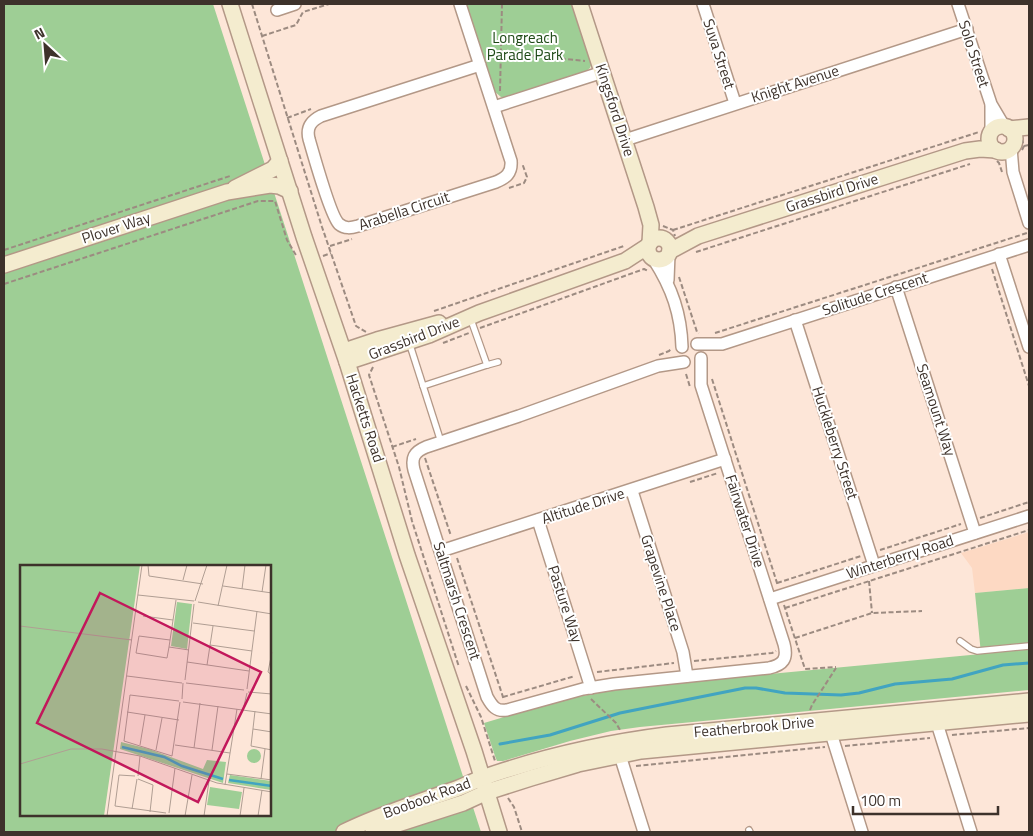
<svg xmlns="http://www.w3.org/2000/svg" width="1033" height="836" font-family="'Titillium Web',sans-serif">
<style>
.built{fill:#fdd9c3}
.green{fill:#9ece95;fill-rule:evenodd}
.lines{fill:none;stroke-linecap:round;stroke-linejoin:round}
.stream{stroke:#41a4c1;stroke-width:3}
.lane-casing{stroke:#b39887;stroke-width:8}
.street-casing{stroke:#b39887;stroke-width:14}
.secondary-casing{stroke:#b39887;stroke-width:18}
.path{stroke:#9c8b81;stroke-width:2;stroke-dasharray:5 2.5;stroke-linecap:butt}
.lane{stroke:#fff;stroke-width:5.5}
.street{stroke:#fff;stroke-width:11}
.secondary{stroke:#f4eccf;stroke-width:15}
.labels{text-anchor:middle;stroke-width:4;stroke-linejoin:round;paint-order:stroke}
.park-label{font-size:15px;fill:#1e4916;stroke:#fff}
.street-label{font-size:15px;fill:#3d322b;stroke:#fff}
.inset-river{fill:none;stroke:#41a4c1;stroke-width:2.5}
.inset-road{fill:none;stroke:#b09e93;stroke-width:1}
.view{fill:#c2185b;fill-opacity:0.15;stroke:#c2185b;stroke-width:2.5}
.inset-edge{fill:none;stroke:#3d322b;stroke-width:2.5}
</style>
<rect width="100%" height="100%" fill="#fde6d8"/>
<!-- built -->
<polygon class="built" points="1029,532 1029,588 975,593 972,568 961,553"/>
<!-- green -->
<g class="green">
<path d="M 4,4 L 213,4 L 481,832 L 4,832 ZM 21,566 L 270,566 L 270,815 L 21,815 Z"/>
<polygon points="465,4 575,4 592,62 590,68 585,72 508,97 501,97 494,91"/>
<polygon points="1029,588 1029,690 640,727 611,731 570,741 503,761 497,761 495,756 484,723 562,700 624,688 981,654 975,593"/>
</g>
<g class="lines">
<!-- stream -->
<polyline class="stream" points="500,744 550,735 620,713 745,688 756,688 785,693 841,695 859,693 895,684 952,679 1003,665 1029,663"/>
<!-- lane casing -->
<g class="lane-casing">
<g id="lane">
<polyline points="409,342 441,442"/>
<polyline points="487,365 498,362"/>
<polyline points="423,386 487,365 470,317"/>
<polyline points="960,641 971,649 977,651 1029,646"/>
<polyline points="749,830 750,832"/>
</g>
</g>
<!-- street casing -->
<g class="street-casing">
<g id="street">
<path d="M 460,4 L 511,161 C 512,173 506,178 496,182 L 358,226 C 351,228 345,229 339,224 C 331,217 313,153 309,139 C 306,127 311,121 321,116 L 480,65"/>
<polyline points="703,4 735,103"/>
<polyline points="958,4 991,104 1004,126"/>
<polyline points="277,10 295,4"/>
<polyline points="991,106 991,131"/>
<polyline points="494,107 603,72"/>
<polyline points="625,140 967,29"/>
<polyline points="1011,148 1013,172 1029,223"/>
<polyline points="999,254 1029,347"/>
<path d="M 654,260 C 672,288 681,314 682,347"/>
<polyline points="668,280 669,254"/>
<polyline points="896,287 975,533"/>
<polyline points="795,320 874,565"/>
<polyline points="697,344 722,344 1029,245"/>
<path d="M 684,362 L 658,366 L 519,416 L 426,447 C 414,452 411,458 414,470 L 487,697 C 492,706 496,712 507,710 L 583,689 L 614,684 L 769,668 C 783,665 788,659 784,644 L 701,385 L 701,358"/>
<polyline points="632,491 683,652 687,676"/>
<polyline points="538,520 591,688"/>
<polyline points="441,551 725,459"/>
<polyline points="770,599 1029,516"/>
<polyline points="935,717 971,832"/>
<polyline points="829,727 862,832"/>
<polyline points="618,749 644,832"/>
</g>
</g>
<!-- secondary casing -->
<g class="secondary-casing">
<g id="secondary">
<polyline points="230,4 304,237 347,362 407,555 474,751 499,832"/>
<polyline points="580,4 646,207 651,225 650,243"/>
<circle cx="1002" cy="139" r="13"/>
<polyline points="1009,129 1029,127"/>
<polyline points="235,188 273,169 280,161"/>
<circle cx="659" cy="249" r="11"/>
<polyline points="670,251 698,236 965,151 980,149 996,150"/>
<polyline points="4,265 227,192 270,185 279,186 290,191"/>
<polyline points="344,351 377,340 439,323"/>
<polyline points="347,362 429,335 479,313 625,261 648,246"/>
<path d="M 344,832 C 378,815 414,804 450,791 C 461,788 471,782 482,778 C 542,757 604,743 667,735 L 1029,701"/>
<polyline points="373,832 463,803 487,792 531,778 578,764 641,751 1029,714"/>
</g>
</g>
<!-- path -->
<g class="path">
<polyline points="252,4 322,227 356,326 366,332"/>
<polyline points="262,36 296,25 303,12 329,4"/>
<polyline points="486,51 585,61"/>
<polyline points="500,91 502,4"/>
<polyline points="287,118 311,109"/>
<polyline points="1024,146 1029,145"/>
<polyline points="1022,150 1024,146 1022,140"/>
<polyline points="997,161 999,163 1002,172"/>
<polyline points="509,188 524,183 527,177 522,163"/>
<polyline points="663,226 673,230 675,236"/>
<polyline points="673,230 979,132"/>
<polyline points="330,246 352,239"/>
<polyline points="4,250 230,176"/>
<polyline points="696,252 970,164"/>
<polyline points="323,256 331,253"/>
<polyline points="992,269 1029,386"/>
<polyline points="679,277 697,332 699,333"/>
<polyline points="4,284 258,201 275,201 287,240 297,257"/>
<polyline points="434,311 624,246"/>
<polyline points="480,328 644,269 648,271"/>
<polyline points="715,333 1027,233"/>
<polyline points="443,343 469,333"/>
<polyline points="659,355 669,351 672,348"/>
<polyline points="373,367 369,375 399,467 412,521 459,667"/>
<polyline points="686,374 690,387"/>
<polyline points="712,379 778,586"/>
<polyline points="392,447 416,439"/>
<polyline points="425,458 451,536"/>
<polyline points="690,482 718,473"/>
<polyline points="980,518 1029,502"/>
<polyline points="880,550 961,524"/>
<polyline points="457,558 503,697 500,698"/>
<polyline points="869,581 872,613"/>
<polyline points="777,583 861,556"/>
<polyline points="784,605 805,669 836,667"/>
<polyline points="785,608 1029,530"/>
<polyline points="795,638 872,613 922,611"/>
<polyline points="694,661 772,653 776,651"/>
<polyline points="597,672 674,663"/>
<polyline points="466,686 481,717 495,761"/>
<polyline points="503,697 575,676"/>
<polyline points="591,699 616,723 620,730"/>
<polyline points="810,710 812,705 836,668"/>
<polyline points="952,735 1029,728"/>
<polyline points="845,746 930,738"/>
<polyline points="636,766 825,747"/>
<polyline points="508,798 514,807 522,832"/>
</g>
<!-- lane -->
<use href="#lane" class="lane"/>
<!-- street -->
<use href="#street" class="street"/>
<!-- secondary -->
<use href="#secondary" class="secondary"/>
</g>
<g class="labels">
<!-- park labels -->
<g class="park-label">
<text x="525" y="43">Longreach<tspan x="525" dy="17">Parade Park</tspan></text>
</g>
<!-- street labels -->
<g class="street-label">
<text transform="translate(719 54) rotate(72)" y="5">Suva Street</text>
<text transform="translate(974 54) rotate(72)" y="5">Solo Street</text>
<text transform="translate(795 84) rotate(-18)" y="5">Knight Avenue</text>
<text transform="translate(615 110) rotate(72)" y="5">Kingsford Drive</text>
<text transform="translate(832 193) rotate(-18)" y="5">Grassbird Drive</text>
<text transform="translate(404 211) rotate(-18)" y="5">Arabella Circuit</text>
<text transform="translate(116 228) rotate(-18)" y="5">Plover Way</text>
<text transform="translate(875 294) rotate(-18)" y="5">Solitude Crescent</text>
<text transform="translate(414 338) rotate(-21)" y="5">Grassbird Drive</text>
<text transform="translate(936 410) rotate(72)" y="5">Seamount Way</text>
<text transform="translate(365 418) rotate(72)" y="5">Hacketts Road</text>
<text transform="translate(835 443) rotate(72)" y="5">Huckleberry Street</text>
<text transform="translate(583 506) rotate(-18)" y="5">Altitude Drive</text>
<text transform="translate(745 521) rotate(72)" y="5">Fairwater Drive</text>
<text transform="translate(900 557) rotate(-18)" y="5">Winterberry Road</text>
<text transform="translate(661 583) rotate(72)" y="5">Grapevine Place</text>
<text transform="translate(457 601) rotate(72)" y="5">Saltmarsh Crescent</text>
<text transform="translate(565 604) rotate(72)" y="5">Pasture Way</text>
<text transform="translate(754 727) rotate(-5)" y="5">Featherbrook Drive</text>
<text transform="translate(427 798) rotate(-20)" y="5">Boobook Road</text>
</g>
</g>
<!-- overview -->
<g transform="translate(20 565)">
<rect width="251" height="251" fill="#fde6d8"/>
<path d="M 0,0 L 120,0 L 84,251 L 0,251 ZM 157,37 L 172,39 L 167,84 L 151,81 ZM 101,177 L 129,184 L 183,204 L 187,195 L 206,197 L 203,218 L 100,184 ZM227 191a7 7 0 1 1 14 0a7 7 0 1 1-14 0ZM 210,210 L 251,216 L 251,225 L 208,218 ZM 190,222 L 222,227 L 219,244 L 187,240 Z" fill="#9ece95"/>
<path class="inset-river" d="M 102,182 L 144,192 L 162,201 L 203,214M 209,215 L 252,221"/>
<path class="inset-road" d="M 128,0 L 129,11 L 183,19M 163,15 L 167,0M 203,21 L 252,28M 222,24 L 225,0M 242,27 L 246,0M 118,30 L 174,36M 175,36 L 187,0M 178,37 L 252,49M 198,41 L 207,0M 123,51 L 153,55M 173,58 L 234,66M 0,61 L 112,75M 150,75 L 119,71 L 116,88 L 147,93 L 149,82 L 156,35M 190,80 L 232,86M 149,82 L 169,85M 252,87 L 248,107 L 252,110M 167,97 L 229,106M 187,100 L 193,61M 107,111 L 162,118M 165,115 L 174,39M 166,118 L 224,125M 227,124 L 237,46M 228,127 L 252,129M 162,134 L 163,118M 159,136 L 110,130 L 104,176 L 152,191 L 160,137M 163,137 L 252,149M 223,145 L 227,128M 235,146 L 231,181 L 252,185M 107,147 L 159,155M 233,164 L 252,167M 120,180 L 125,150M 155,180 L 210,188M 174,183 L 180,138M 136,185 L 142,153M 192,185 L 198,141M 0,199 L 51,184 L 82,184 L 120,191 L 197,218 L 252,227M 207,209 L 252,215M 115,211 L 99,210 L 95,241 L 146,248M 118,211 L 120,191M 118,214 L 133,220 L 130,247M 241,214 L 245,184M 205,220 L 217,144M 112,244 L 117,214M 149,248 L 155,203M 87,251 L 122,0M 165,251 L 172,210M 184,251 L 189,216M 220,251 L 224,223M 238,251 L 242,225"/>
<path class="view" d="M 80,28 L 241,107 L 178,237 L 17,158 Z"/>
<rect width="251" height="251" class="inset-edge"/>
</g>
<!-- border -->
<rect width="1033" height="836" fill="none" stroke="#3d322b" stroke-width="10"/>
<!-- north arrow -->
<g transform="translate(45 45) rotate(334)" stroke="#ffffff" stroke-width="4" paint-order="stroke">
<path d="M0-4L9 19L0 12L-9 19Z" fill="#3d322b"/>
<text y="-8" font-size="14" font-weight="bold" text-anchor="middle" fill="#3d322b">N</text>
</g>
<!-- scale -->
<path d="M853 806v8h145v-8" fill="none" stroke="#3d322b" stroke-width="2.5"/>
<text x="860" y="806" font-size="15" fill="#3d322b" stroke="#ffffff" stroke-width="4" paint-order="stroke">100 m</text>
</svg>
